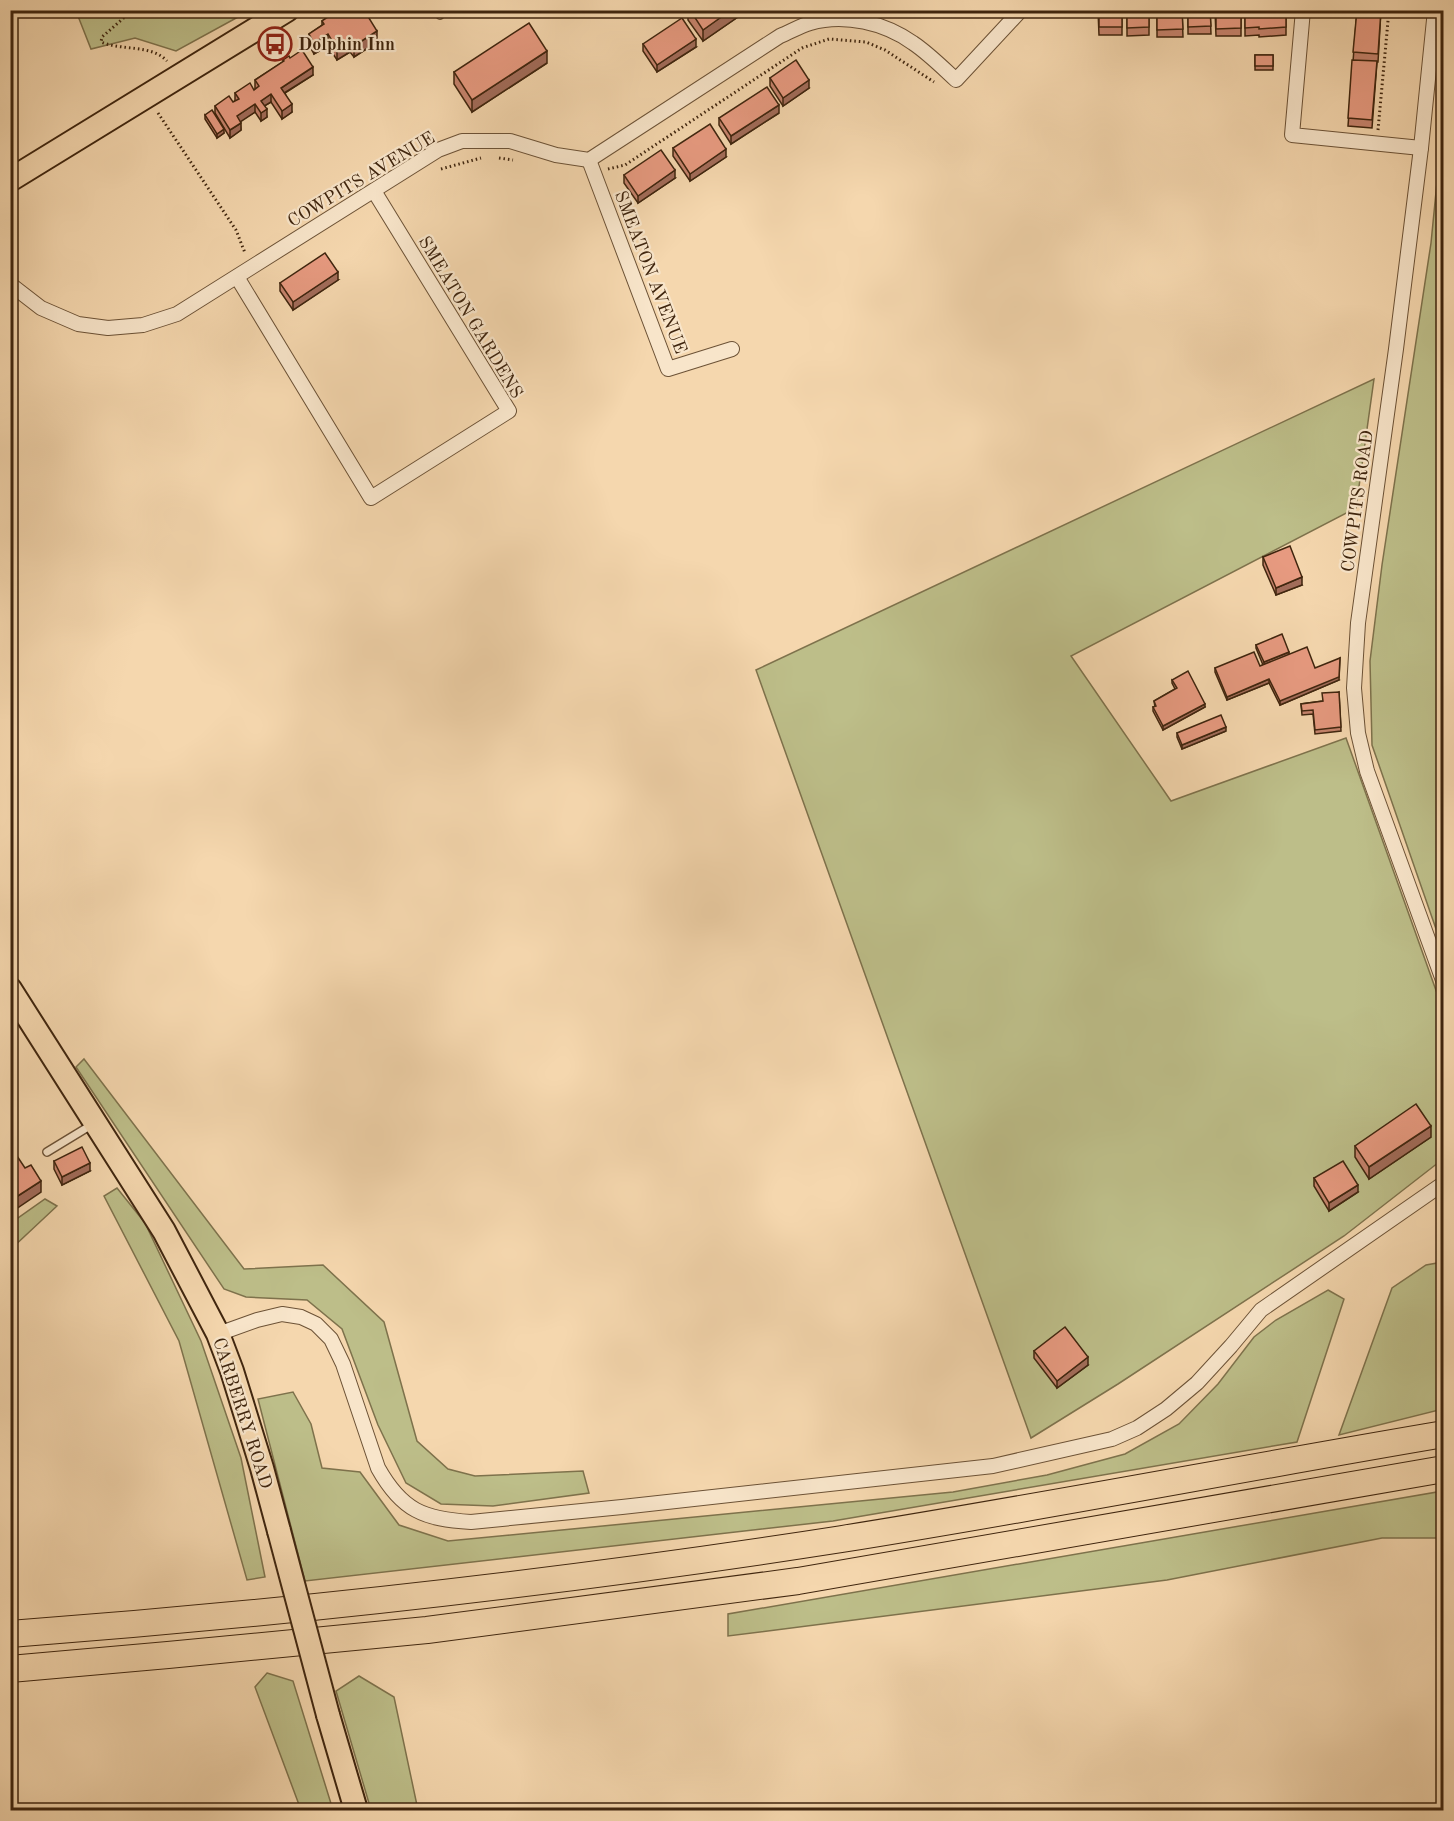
<svg xmlns="http://www.w3.org/2000/svg" width="1454" height="1821" font-family="'Old Standard TT',serif">
<style>
.green{fill:#bdbe89;stroke:#7e724c;stroke-width:1.5}
.lines{fill:none;stroke-linecap:round;stroke-linejoin:round}
.lane-casing{stroke:#6c5236;stroke-width:10}
.street-casing{stroke:#6c5236;stroke-width:16}
.primary-casing{stroke:#3f250e;stroke-width:26}
.highway-casing{stroke:#3f250e;stroke-width:28}
.path{stroke:#3f250e;stroke-width:3;stroke-dasharray:1.5 3;stroke-linecap:butt}
.lane{stroke:#f8e5ca;stroke-width:7}
.street{stroke:#f8e5ca;stroke-width:14}
.primary{stroke:#f5d7ae;stroke-width:22}
.highway{stroke:#f5d7ae;stroke-width:26}
.primary-bridge-casing{stroke:#3f250e;stroke-width:26;stroke-linecap:butt}
.primary-bridge{stroke:#f5d7ae;stroke-width:22}
.wall{fill:#c7846e;stroke:#3f250e;stroke-width:1.5}
.shaded-wall{fill:#a26c5a;stroke:#3f250e;stroke-width:1.5}
.building{fill:#e79a80;stroke:#3f250e;stroke-width:1.5}
.labels{text-anchor:middle;stroke-width:4.5;stroke-linejoin:round;paint-order:stroke}
.poi-label{font-size:18px;font-weight:bold;fill:#3f250e;stroke:#f8e5ca;text-anchor:start}
.street-label{font-size:18px;fill:#3f250e;stroke:#f8e5ca}
</style>
<rect width="100%" height="100%" fill="#f5d7ae"/>
<filter id="stains"><feTurbulence type="fractalNoise" baseFrequency=".00333" numOctaves="4"/><feColorMatrix values="0 0 0 0 .2 0 0 0 0 .09 0 0 0 0 .02 0 0 0 .5 -.17"/></filter>
<radialGradient id="worn" r=".72"><stop offset=".6" stop-color="#630" stop-opacity="0"/><stop offset="1" stop-color="#630" stop-opacity=".3"/></radialGradient>
<!-- green -->
<g class="green">
<polygon points="76,11 249,11 176,51 135,38 91,49"/>
<polygon points="1443,121 1444,949 1443,949 1372,745 1370,661 1382,565 1431,243"/>
<polygon points="1374,379 1356,508 1071,656 1171,801 1346,738 1443,1010 1443,1159 1344,1236 1118,1384 1031,1438 756,670"/>
<polygon points="84,1059 244,1269 323,1265 384,1322 417,1441 448,1469 475,1476 583,1471 589,1493 493,1506 441,1504 406,1483 378,1425 342,1329 307,1300 246,1297 224,1289 76,1067"/>
<polygon points="117,1188 145,1223 201,1341 241,1458 265,1577 247,1580 179,1341 104,1196"/>
<polygon points="45,1199 57,1206 11,1249 11,1223"/>
<polygon points="1443,1262 1443,1409 1339,1435 1392,1288 1426,1265"/>
<polygon points="1328,1290 1344,1299 1297,1442 833,1521 305,1581 258,1399 293,1392 311,1424 322,1468 360,1472 399,1525 448,1541 953,1492 1047,1475 1125,1454 1179,1424 1218,1384 1254,1337 1276,1320"/>
<polygon points="1443,1491 1443,1538 1382,1538 1167,1580 728,1636 728,1614"/>
<polygon points="267,1673 293,1681 333,1810 301,1810 255,1687"/>
<polygon points="359,1676 394,1697 418,1810 371,1810 336,1691"/>
</g>
<g class="lines">
<!-- lane casing -->
<g class="lane-casing">
<g id="lane">
<polyline points="437,10 440,15"/>
<polyline points="47,1152 93,1124"/>
</g>
</g>
<!-- street casing -->
<g class="street-casing">
<g id="street">
<polyline points="1303,10 1292,135 1421,148"/>
<polyline points="1435,10 1421,148 1396,349 1358,623 1354,688 1358,733 1367,771 1444,983"/>
<polyline points="589,160 668,369 732,349"/>
<polyline points="237,277 371,498 509,411 374,191"/>
<path d="M 10,284 L 41,308 L 78,324 L 108,328 L 143,325 L 177,314 L 438,150 L 462,141 L 510,141 L 556,155 L 589,160 L 780,36 C 790,32 800,26 810,23 C 845,13 885,23 913,43 C 928,53 942,67 956,80 L 1021,10"/>
<path d="M 218,1334 L 257,1320 L 282,1314 L 301,1317 L 316,1324 L 331,1339 L 343,1364 L 378,1468 C 402,1511 424,1519 471,1522 L 622,1507 L 993,1466 L 1112,1439 L 1137,1428 L 1166,1409 L 1197,1383 L 1231,1346 L 1261,1310 L 1444,1183"/>
</g>
</g>
<!-- primary casing -->
<g class="primary-casing">
<g id="primary">
<polyline points="10,180 287,10"/>
<polyline points="10,989 164,1231 218,1334 232,1371 262,1468 279,1531"/>
<polyline points="328,1715 356,1810"/>
</g>
</g>
<!-- highway casing -->
<g class="highway-casing">
<g id="highway">
<path d="M 10,1634 C 289,1613 566,1582 842,1539 C 1043,1507 1243,1468 1444,1434"/>
<polyline points="10,1669 168,1655 427,1630 798,1581 1444,1469"/>
</g>
</g>
<!-- path -->
<g class="path">
<path d="M 127,10 L 127,15 L 102,37 L 101,42 C 122,51 151,44 167,61"/>
<polyline points="158,113 236,230 245,253"/>
<polyline points="1378,130 1389,10"/>
<polyline points="499,158 513,160"/>
<polyline points="441,169 481,158"/>
<polyline points="608,169 625,165 802,48 829,39 866,42 885,50 934,82"/>
<polyline points="1439,1541 1444,1539"/>
</g>
<!-- lane -->
<use href="#lane" class="lane"/>
<!-- street -->
<use href="#street" class="street"/>
<!-- primary -->
<use href="#primary" class="primary"/>
<!-- highway -->
<use href="#highway" class="highway"/>
<!-- primary-bridge casing -->
<g class="primary-bridge-casing">
<polyline id="primary-bridge" points="279,1531 328,1715"/>
</g>
<!-- primary-bridge -->
<use href="#primary-bridge" class="primary-bridge"/>
</g>
<!-- wall -->
<g class="wall">
<polygon points="688,10 748,10 703,41 688,20"/>
<polygon points="1098,10 1122,10 1122,35 1099,35"/>
<polygon points="1127,10 1149,10 1149,35 1127,36"/>
<polygon points="1157,10 1182,10 1183,37 1157,37"/>
<polygon points="1188,10 1210,10 1211,34 1188,34"/>
<polygon points="1215,10 1241,10 1241,36 1216,36"/>
<polygon points="1245,10 1286,10 1286,35 1259,37 1259,35 1245,36"/>
<polygon points="1357,10 1381,10 1378,62 1377,62 1372,128 1348,126"/>
<polygon points="331,15 377,42 354,57 350,52 337,60 328,46 314,54 309,45 309,34 322,25 322,21"/>
<polygon points="643,44 696,47 657,72 643,51"/>
<rect x="1255" y="55" width="18" height="15"/>
<polygon points="290,58 313,75 285,93 292,112 282,119 271,102 264,106 267,117 261,121 255,112 240,121 241,130 230,138 215,113 215,106 233,102 235,101 235,93 254,90 255,89 255,80 283,62 283,60"/>
<polygon points="547,63 472,112 454,84 454,72"/>
<polygon points="770,78 809,88 783,106 770,86"/>
<polygon points="779,113 731,144 719,125 719,118"/>
<polygon points="205,115 224,133 217,138 205,119"/>
<polygon points="673,148 726,157 690,181 673,156"/>
<polygon points="624,175 675,178 638,203 624,183"/>
<polygon points="338,280 293,310 280,291 280,283"/>
<polygon points="1263,557 1302,585 1276,595 1263,565"/>
<polygon points="1256,645 1289,654 1339,680 1280,705 1269,683 1227,700 1215,672 1215,668 1260,666 1263,665 1256,648"/>
<polygon points="1172,680 1205,707 1163,730 1153,711 1153,707 1155,707 1154,701 1175,689 1172,683"/>
<polygon points="1339,692 1341,731 1315,734 1313,714 1302,715 1301,704 1323,701"/>
<polygon points="1226,731 1182,749 1177,737 1177,733"/>
<polygon points="1431,1137 1369,1179 1355,1157 1355,1146"/>
<polygon points="54,1161 90,1171 62,1185 54,1169"/>
<polygon points="1314,1178 1358,1192 1329,1211 1314,1186"/>
<polygon points="1034,1351 1088,1365 1057,1388 1034,1358"/>
</g>
<!-- shaded-wall -->
<g class="shaded-wall">
<polygon points="731,10 748,10 703,41 703,30"/>
<polygon points="377,31 377,42 354,57 354,46"/>
<polygon points="328,34 328,46 314,54 314,43"/>
<polygon points="696,39 696,47 657,72 657,65"/>
<polygon points="350,40 350,52 337,60 337,49"/>
<polygon points="547,51 547,63 472,112 472,100"/>
<polygon points="313,67 313,75 281,95 281,88"/>
<polygon points="809,80 809,88 783,106 783,98"/>
<polygon points="271,94 271,102 261,108 261,101"/>
<polygon points="255,104 255,112 237,124 237,116"/>
<polygon points="292,104 292,112 282,119 282,111"/>
<polygon points="779,105 779,113 731,144 731,136"/>
<polygon points="267,109 267,117 261,121 261,113"/>
<polygon points="241,123 241,130 230,138 230,130"/>
<polygon points="224,129 224,133 217,138 217,134"/>
<polygon points="726,149 726,157 690,181 690,174"/>
<polygon points="675,170 675,178 638,203 638,196"/>
<polygon points="338,272 338,280 293,310 293,302"/>
<polygon points="1302,577 1302,585 1276,595 1276,588"/>
<polygon points="1289,652 1289,656 1264,666 1264,662"/>
<polygon points="1340,658 1339,680 1280,705 1280,701"/>
<polygon points="1269,679 1269,683 1227,700 1227,697"/>
<polygon points="1205,704 1205,707 1163,730 1163,726"/>
<polygon points="1226,727 1226,731 1182,749 1182,745"/>
<polygon points="1431,1126 1431,1137 1369,1179 1369,1167"/>
<polygon points="90,1163 90,1171 62,1185 62,1177"/>
<polygon points="41,1181 41,1192 10,1213 10,1201"/>
<polygon points="1358,1185 1358,1192 1329,1211 1329,1203"/>
<polygon points="1088,1357 1088,1365 1057,1388 1057,1381"/>
</g>
<!-- building -->
<g class="building">
<polygon points="331,10 364,10 377,31 354,46 350,40 337,49 328,34 314,43 309,34 324,24 322,21 331,15"/>
<polygon points="690,10 731,10 703,30"/>
<rect x="1099" y="10" width="23" height="17"/>
<polygon points="1127,10 1149,10 1149,27 1127,28"/>
<polygon points="1157,10 1182,10 1183,29 1157,30"/>
<polygon points="1188,10 1210,10 1211,26 1188,27"/>
<polygon points="1216,10 1241,10 1241,28 1216,29"/>
<polygon points="1245,10 1286,10 1286,27 1259,29 1259,27 1245,28"/>
<polygon points="1357,10 1381,10 1378,54 1353,52"/>
<polygon points="682,18 696,39 657,65 643,44"/>
<polygon points="529,23 547,51 472,100 454,72"/>
<polygon points="302,50 313,67 281,88 292,104 282,111 271,94 261,101 267,109 261,113 255,104 237,116 241,123 230,130 215,106 229,96 233,102 239,99 235,93 250,83 254,90 259,86 255,80 284,61 283,60 289,56 290,58"/>
<rect x="1255" y="55" width="18" height="11"/>
<polygon points="796,60 809,80 783,98 770,78"/>
<polygon points="1352,60 1377,61 1372,120 1348,118"/>
<polygon points="767,87 779,105 731,136 719,118"/>
<polygon points="212,110 224,129 217,134 205,115"/>
<polygon points="710,124 726,149 690,174 673,148"/>
<polygon points="661,150 675,170 638,196 624,175"/>
<polygon points="325,253 338,272 293,302 280,283"/>
<polygon points="1290,546 1302,577 1276,588 1263,557"/>
<polygon points="1282,634 1289,652 1264,662 1256,645"/>
<polygon points="1307,647 1315,668 1340,658 1339,677 1280,701 1269,679 1227,697 1215,668 1254,652 1260,666"/>
<polygon points="1188,671 1205,704 1163,726 1153,707 1156,706 1154,701 1177,688 1172,680"/>
<polygon points="1339,692 1341,727 1315,730 1313,710 1302,711 1301,704 1323,701 1322,693"/>
<polygon points="1221,715 1226,727 1182,745 1177,733"/>
<polygon points="1416,1104 1431,1126 1369,1167 1355,1146"/>
<polygon points="82,1147 90,1163 62,1177 54,1161"/>
<polygon points="17,1156 25,1168 31,1165 41,1181 10,1201 10,1160"/>
<polygon points="1343,1161 1358,1185 1329,1203 1314,1178"/>
<polygon points="1065,1327 1088,1357 1057,1381 1034,1351"/>
</g>
<!-- icons -->
<defs>
<g id="bus-ring" transform="scale(1.725)"><circle r="9.5" fill="#f8e5ca" stroke="#8f2418" stroke-width="1.5"/><path d="M-5-6H5V4H4V6H2V4H-2V6H-4V4H-5ZM-3.5-4V0h7V-4ZM-3.5 1.2v1.5H-2V1.2ZM2 1.2v1.5H3.5V1.2Z" fill="#8f2418"/></g>
</defs>
<g fill-rule="evenodd">
<use href="#bus-ring" x="275" y="44"/>
</g>
<g class="labels">
<!-- poi labels -->
<g class="poi-label">
<text x="298" y="50">Dolphin Inn</text>
</g>
<!-- street labels -->
<g class="street-label">
<text transform="translate(361 179) rotate(-31)" y="6">COWPITS AVENUE</text>
<text transform="translate(651 272) rotate(69)" y="6">SMEATON AVENUE</text>
<text transform="translate(471 317) rotate(59)" y="6">SMEATON GARDENS</text>
<text transform="translate(1357 501) rotate(-82)" y="6">COWPITS ROAD</text>
<text transform="translate(243 1413) rotate(72)" y="6">CARBERRY ROAD</text>
</g>
</g>
<!-- margin -->
<rect width="1454" height="1821" fill="none" stroke="#f5d7ae" stroke-width="36"/>
<rect x="12" y="12" width="1430" height="1797" fill="none" stroke="#3f250e" stroke-width="3"/>
<rect x="18" y="18" width="1418" height="1785" fill="none" stroke="#3f250e" stroke-width="1.5"/>
<rect width="100%" height="100%" filter="url(#stains)"/>
<rect width="100%" height="100%" fill="url(#worn)"/>
</svg>
